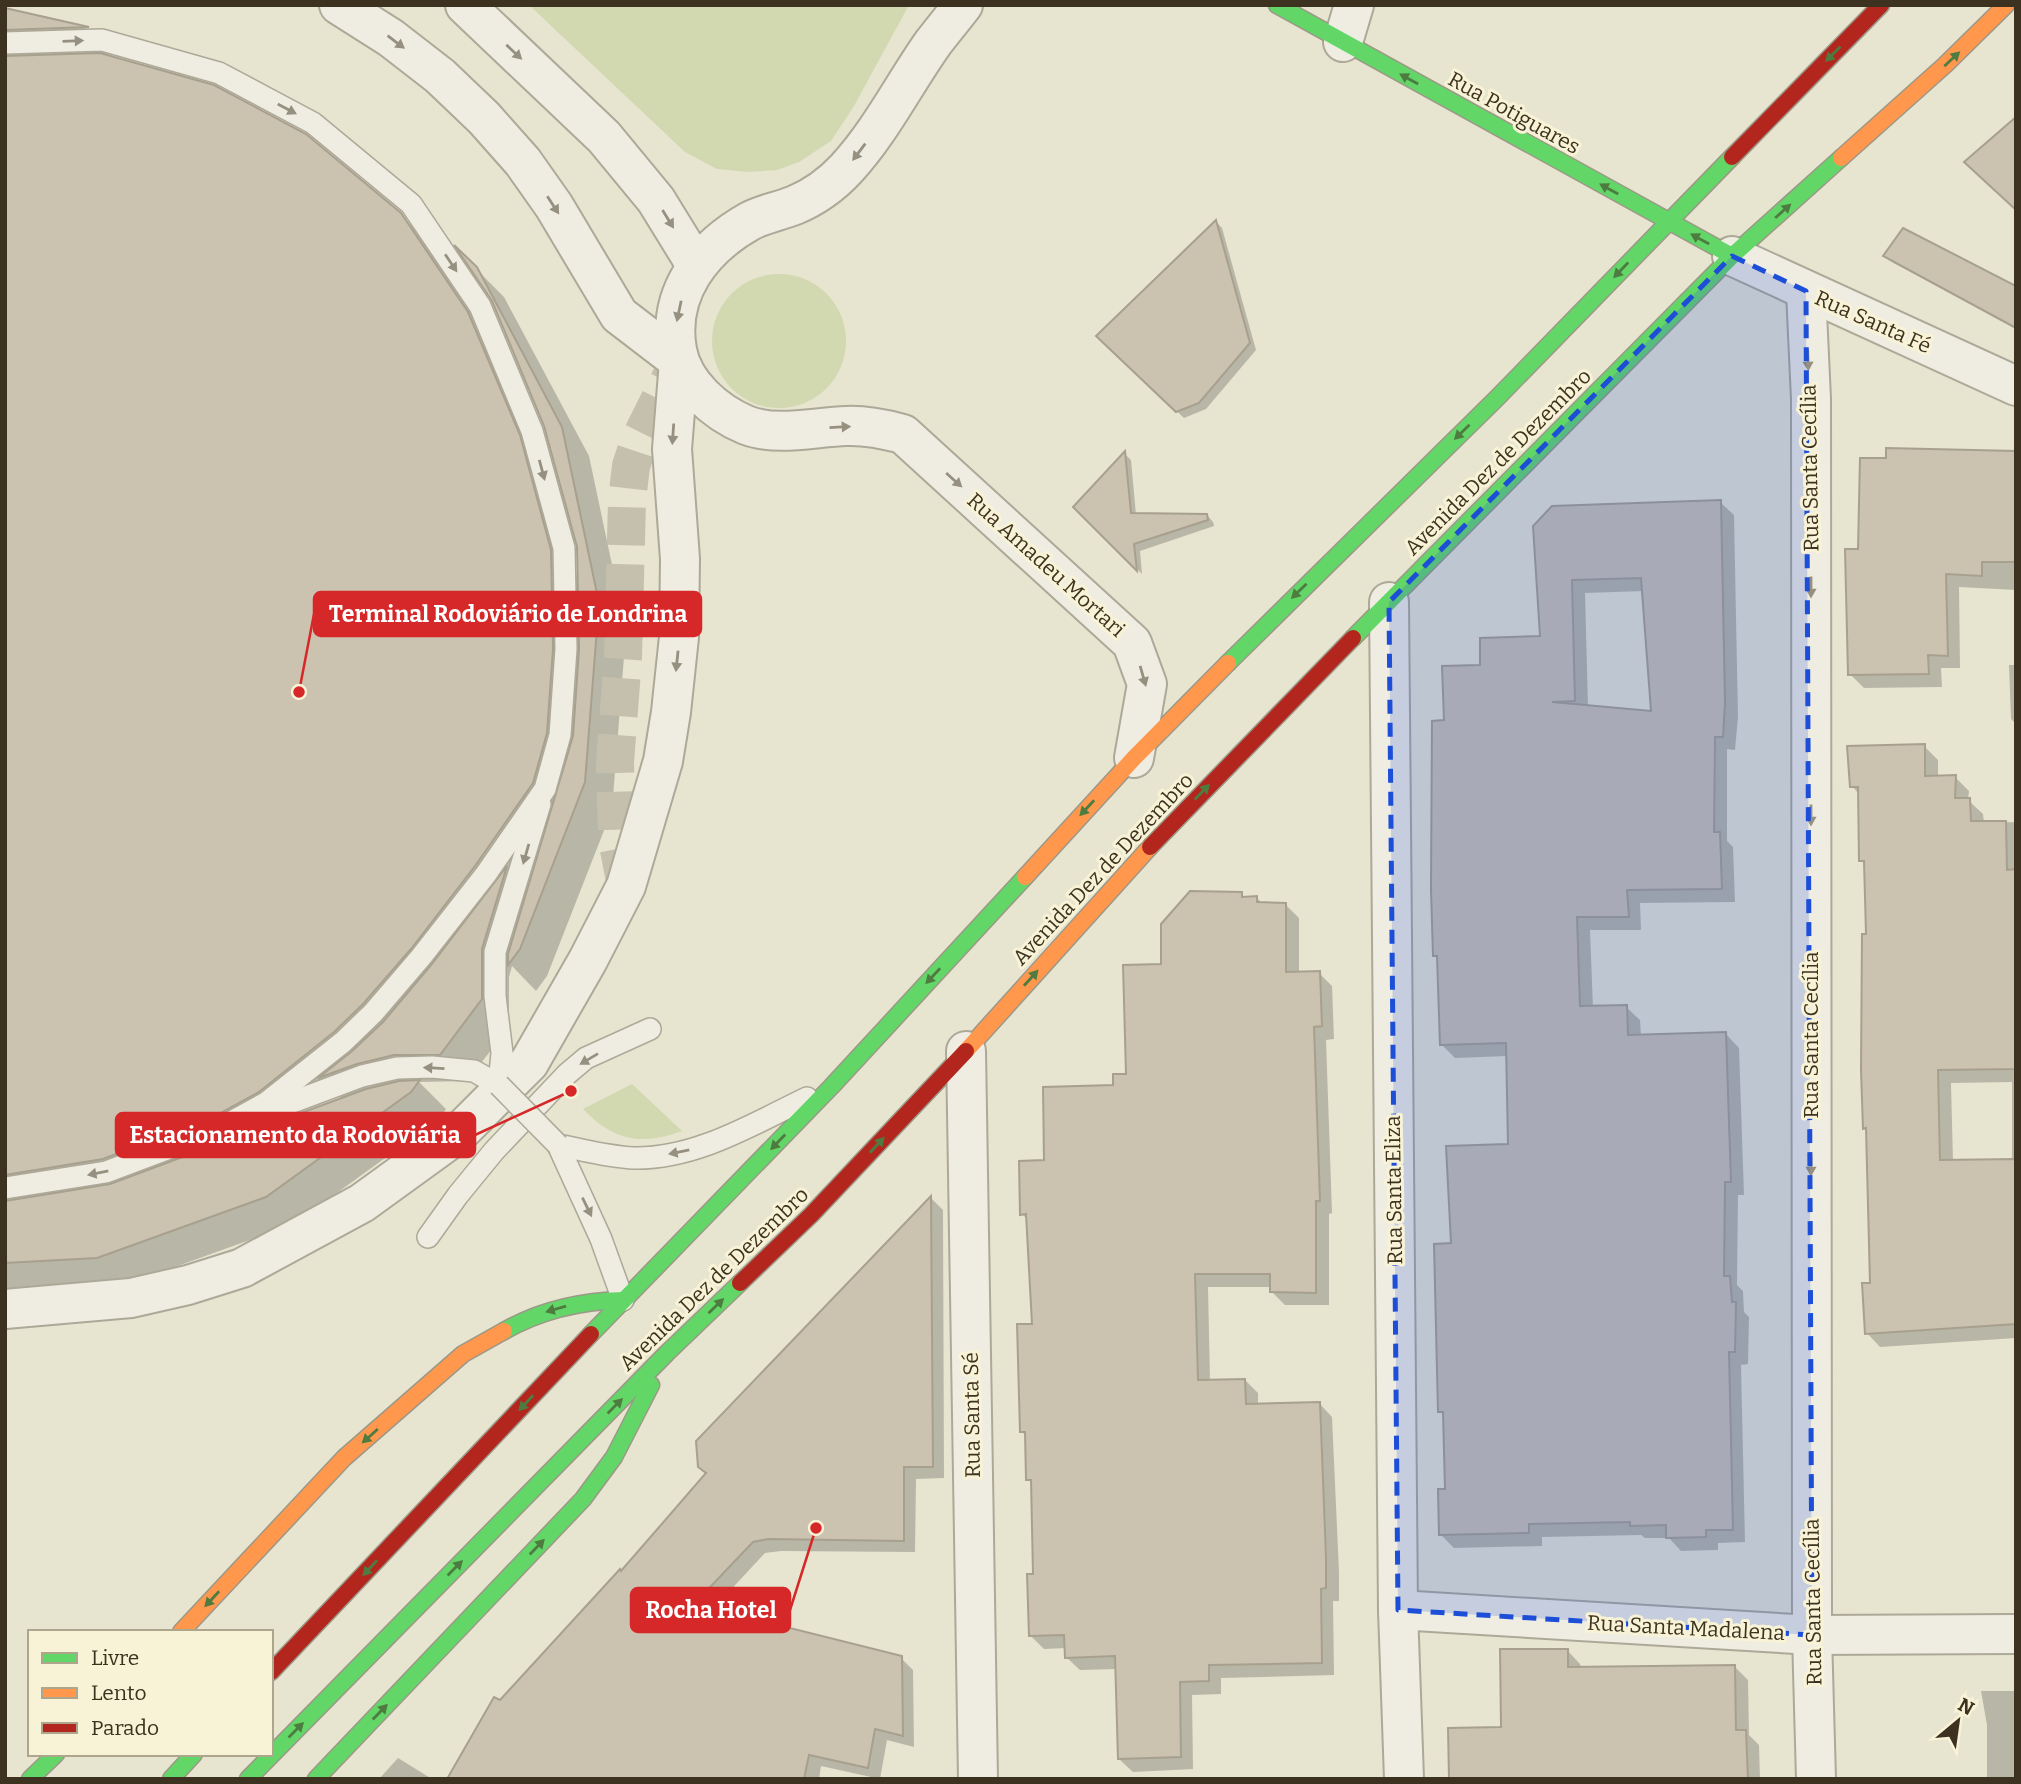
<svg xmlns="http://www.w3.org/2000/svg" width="2021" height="1784" font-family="Bitter,serif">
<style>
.green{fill:#d2d9b1}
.shadow{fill:#0003;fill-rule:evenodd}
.building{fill:#cbc2b0;stroke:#a8a08e;stroke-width:2;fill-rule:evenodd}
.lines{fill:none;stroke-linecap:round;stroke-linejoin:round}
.street-tunnel{stroke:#c5c0ad;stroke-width:38;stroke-dasharray:38 19;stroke-linecap:butt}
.lane-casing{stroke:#ada998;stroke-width:24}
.street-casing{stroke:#ada998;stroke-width:42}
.fast-casing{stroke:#9c9888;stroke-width:19}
.slow-casing{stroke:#9c9888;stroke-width:19}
.jam-casing{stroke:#9c9888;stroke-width:19}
.lane{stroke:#efede2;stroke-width:21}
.street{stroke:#efede2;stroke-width:38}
.fast{stroke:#63d668;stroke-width:16}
.slow{stroke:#ff974d;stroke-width:16}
.jam{stroke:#b3261e;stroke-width:16}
.lane-bridge-casing{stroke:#ada998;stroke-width:24;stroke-linecap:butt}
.lane-bridge{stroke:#efede2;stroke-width:21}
.oneway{fill:#969080}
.oneway2{fill:#4e7c40}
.marked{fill:#1d4ed8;fill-opacity:0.2;stroke:#1d4ed8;stroke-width:5;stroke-dasharray:14 9;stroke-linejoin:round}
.labels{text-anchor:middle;stroke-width:6;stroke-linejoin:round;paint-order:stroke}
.street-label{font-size:21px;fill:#3d321f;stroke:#f8f3d6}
.leader{fill:none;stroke:#d62828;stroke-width:2.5}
.callout-dot{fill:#d62828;stroke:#f8f3d6;stroke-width:2.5}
.callout{fill:#d62828;stroke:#d62828;stroke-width:2.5}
.callout-label{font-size:23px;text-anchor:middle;font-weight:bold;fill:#fff}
</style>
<rect width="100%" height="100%" fill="#e7e4d0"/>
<!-- green -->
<g class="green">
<polygon points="529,5 909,5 854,106 831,141 799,162 777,170 748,172 717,169 685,152"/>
<circle cx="779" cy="341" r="67"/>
<path d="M 632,1084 L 682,1131 C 641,1146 614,1141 583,1109 Z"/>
</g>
<!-- shadow -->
<g class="shadow">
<path d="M 5,13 L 17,13 L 88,29 L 114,54 L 102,55 L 400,214 L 428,243 L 495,342 L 546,464 L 578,580 L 579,547 L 546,426 L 494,300 L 466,259 L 504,297 L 589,456 L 626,631 L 612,810 L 547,976 L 536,991 L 512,966 L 509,977 L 509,1027 L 467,1081 L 419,1082 L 446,1109 L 439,1119 L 294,1224 L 125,1285 L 5,1292 ZM 546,831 L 529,890 L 515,876 ZM 328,1086 L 342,1099 L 285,1120 Z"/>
<polygon points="1216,222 1222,228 1256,350 1206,409 1184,418 1098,336"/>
<polygon points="1885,256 2016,288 2016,329 1892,262"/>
<polygon points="2016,453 2016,590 1959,587 1960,668 1941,668 1942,687 1864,688 1850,674 1860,551"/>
<polygon points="1125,454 1131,460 1136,515 1207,515 1213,522 1214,526 1140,551 1142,574 1075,506"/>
<path d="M 1720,502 L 1734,515 L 1738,717 L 1735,750 L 1727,749 L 1727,841 L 1733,847 L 1735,902 L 1640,903 L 1641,930 L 1590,930 L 1593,1008 L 1626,1007 L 1640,1020 L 1641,1036 L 1726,1034 L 1739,1048 L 1744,1195 L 1738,1195 L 1737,1285 L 1743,1291 L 1744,1312 L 1749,1317 L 1748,1364 L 1741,1365 L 1745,1542 L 1718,1543 L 1718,1550 L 1681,1551 L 1669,1538 L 1645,1538 L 1641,1535 L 1542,1537 L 1542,1546 L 1454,1548 L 1441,1535 L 1446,1490 L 1445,1416 L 1440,1411 L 1453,1244 L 1510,1145 L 1508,1056 L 1455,1058 L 1441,1044 L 1439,959 L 1435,955 L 1445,722 L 1482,667 L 1542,638 L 1535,527 ZM 1644,591 L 1653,713 L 1588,707 L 1585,593 Z"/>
<polygon points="2009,665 2016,665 2016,724 2011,719"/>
<path d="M 1924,746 L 1938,760 L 1938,777 L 1955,777 L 1969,791 L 1968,800 L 1983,814 L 1984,823 L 2016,822 L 2016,1338 L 1880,1347 L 1867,1333 L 1872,1284 L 1868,1131 L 1864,1128 L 1868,936 L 1866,865 L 1861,860 L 1859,794 L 1852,786 ZM 2012,1082 L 2012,1161 L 1953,1162 L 1951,1083 Z"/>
<polygon points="1241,894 1245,898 1257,898 1263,904 1285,904 1299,918 1299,973 1319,973 1332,986 1334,1039 1326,1040 1332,1213 1329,1214 1329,1305 1285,1305 1272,1292 1272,1287 1208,1287 1210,1381 1245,1380 1258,1393 1258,1406 1319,1403 1332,1417 1339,1572 1339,1601 1333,1601 1334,1675 1221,1678 1221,1694 1192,1695 1193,1769 1133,1772 1119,1759 1117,1669 1080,1670 1066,1657 1066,1648 1044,1649 1030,1635 1035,1576 1032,1484 1028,1479 1026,1436 1022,1432 1034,1325 1028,1220 1022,1214 1046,1162 1128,1075 1163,966"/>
<polygon points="931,1198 943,1210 944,1478 916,1479 915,1552 781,1551 765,1553 712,1610 901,1658 913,1670 914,1747 887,1740 880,1779 821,1766 819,1779 738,1779 501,1703 621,1573 708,1474 697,1442"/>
<polygon points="1567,1650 1580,1664 1581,1668 1735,1667 1748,1680 1749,1735 1759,1745 1760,1779 1450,1779 1503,1729"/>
<polygon points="1981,1691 2016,1691 2016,1779 1987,1779 1987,1725"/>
<polygon points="398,1758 432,1779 379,1779"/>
</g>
<!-- building -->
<g class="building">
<polygon points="5,8 89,27 5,30"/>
<polygon points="100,53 214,85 306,134 401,213 468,312 520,435 551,550 553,649 547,733 533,783 475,866 411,949 363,1004 334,1032 259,1092 210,1119 103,1159 5,1175 5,56"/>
<polygon points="2016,117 2016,210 1964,162"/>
<polygon points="1216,220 1250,343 1199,403 1176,412 1096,336"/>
<polygon points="1903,228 2016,286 2016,328 1883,256"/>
<polygon points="454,245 477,267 562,427 599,603 585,782 520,949 508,965 508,954 573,736 579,649 577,547 544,426 492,301"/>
<polygon points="1886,448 2016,451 2015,562 1982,562 1982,576 1946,574 1948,656 1928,655 1929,674 1848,675 1845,549 1858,549 1860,458 1886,458"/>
<polygon points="1125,451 1131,513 1207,514 1208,520 1134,544 1137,571 1073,507"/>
<path d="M 1721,500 L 1725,703 L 1723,737 L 1715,737 L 1714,832 L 1720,832 L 1722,889 L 1627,890 L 1629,917 L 1577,917 L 1580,1006 L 1627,1005 L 1628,1035 L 1726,1032 L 1731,1182 L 1725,1182 L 1724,1276 L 1730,1276 L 1732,1302 L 1736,1302 L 1735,1352 L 1729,1352 L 1733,1530 L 1706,1530 L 1706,1537 L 1666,1538 L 1666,1525 L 1630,1526 L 1630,1522 L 1529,1524 L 1529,1533 L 1439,1535 L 1438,1489 L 1445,1489 L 1443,1412 L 1438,1412 L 1434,1244 L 1451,1243 L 1446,1146 L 1508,1144 L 1506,1043 L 1440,1045 L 1437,956 L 1433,956 L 1431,889 L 1432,721 L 1444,720 L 1442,666 L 1480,665 L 1480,638 L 1540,636 L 1533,526 L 1552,506 ZM 1641,578 L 1651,711 L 1552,702 L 1575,701 L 1572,580 Z"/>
<polygon points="1925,744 1925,776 1956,775 1955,798 1970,798 1971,821 2006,821 2007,870 2016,869 2016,1069 1938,1070 1940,1160 2016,1159 2016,1324 1865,1334 1862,1283 1870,1283 1866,1128 1863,1129 1861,1070 1862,934 1866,934 1864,861 1859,861 1858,787 1850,787 1847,746"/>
<polygon points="507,866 482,949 482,999 440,1055 394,1055 357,1064 318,1078 351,1052 383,1022 431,965"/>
<polygon points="1190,891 1242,892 1242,897 1257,896 1257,902 1286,903 1286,972 1320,971 1322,1026 1314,1027 1320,1201 1316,1201 1316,1293 1270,1292 1270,1274 1195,1274 1198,1380 1245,1379 1246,1404 1320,1402 1326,1558 1326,1588 1321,1589 1322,1663 1209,1665 1209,1681 1180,1682 1181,1757 1118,1759 1115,1656 1065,1658 1064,1635 1029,1636 1027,1574 1033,1574 1031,1480 1026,1480 1025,1432 1020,1432 1017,1324 1032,1324 1026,1214 1020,1215 1019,1161 1044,1160 1043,1087 1113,1085 1113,1074 1126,1074 1123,965 1161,964 1161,924"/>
<polygon points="420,1080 411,1092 266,1197 97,1258 5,1263 5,1201 110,1184 220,1143 258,1122 271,1124 366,1089 399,1081"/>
<polygon points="931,1196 933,1467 904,1467 904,1541 768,1539 753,1542 694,1604 902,1656 903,1736 875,1729 868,1768 809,1755 804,1779 447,1779 494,1697 500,1700 620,1569 621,1571 706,1473 698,1467 696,1441"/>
<polygon points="1500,1649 1568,1649 1568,1667 1735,1665 1736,1730 1746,1730 1748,1779 1449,1779 1448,1728 1501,1727"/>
</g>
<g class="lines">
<!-- street-tunnel -->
<polyline class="street-tunnel" points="626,886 617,839 615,763 623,657 627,501 631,466 640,439 679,361"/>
<!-- lane casing -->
<g class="lane-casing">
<g id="lane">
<polyline points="5,43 102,40 219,73 313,123 411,204 480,306 532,431 564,548 566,649 560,735 545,789 486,874 421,957 373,1013 343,1042 266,1103 215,1131 106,1172 5,1188"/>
<polyline points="266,1112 362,1076 397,1068 432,1067 474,1071 499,1085 502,1053 495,996 495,952 540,804"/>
<path d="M 558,1145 C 583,1150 609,1157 634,1158 C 696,1159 753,1124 807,1098"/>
<polyline points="558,1145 601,1239 623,1300"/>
<polyline points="428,1237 458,1195 494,1151 567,1074 586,1058 650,1029"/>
</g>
</g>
<!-- street casing -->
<g class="street-casing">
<g id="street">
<polyline points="465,5 604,137 656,200 696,265"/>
<path d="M 963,5 C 953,18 943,30 933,43 C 904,84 881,131 846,169 C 832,184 814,197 795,205 C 780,211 763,214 750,221 C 702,248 667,293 677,350 C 683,384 715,412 746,425 C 777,437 814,427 846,426 C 866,425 884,429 903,434 L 1132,643 L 1147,684 L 1134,758"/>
<polyline points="1343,42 1354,5"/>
<polyline points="1732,256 2016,386"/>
<polyline points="1806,291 1811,399 1812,1635 1816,1779"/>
<polyline points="1389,602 1398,1610 1404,1779"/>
<polyline points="966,1051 978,1779"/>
<polyline points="5,1309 131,1298 188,1285 242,1268 362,1203 460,1132 529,1063 588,960 626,886 663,761 671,712 679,637 680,559 672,449 679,361 619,315 554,206 523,162 484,118 440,76 391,38 339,5"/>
<polyline points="1398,1610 1812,1635 2016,1634"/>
</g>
</g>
<!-- fast casing -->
<g class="fast-casing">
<g id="fast">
<polyline points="1277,5 1732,256"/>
<polyline points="1353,638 1732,256 1841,158"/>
<polyline points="1228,663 1497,398 1732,157"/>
<path d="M 504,1331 C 541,1310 581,1301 623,1300"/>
<polyline points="591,1334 831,1087 1025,877"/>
<polyline points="30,1779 56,1754"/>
<polyline points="171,1779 194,1754"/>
<polyline points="248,1779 667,1353 740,1283"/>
<polyline points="316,1779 583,1499 614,1457 651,1385"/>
</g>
</g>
<!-- slow casing -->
<g class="slow-casing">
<g id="slow">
<polyline points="1841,158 1945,65 2006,5"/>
<polyline points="1025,877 1134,758 1228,663"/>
<polyline points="966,1051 1150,847"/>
<polyline points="181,1632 344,1458 463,1354 504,1331"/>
</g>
</g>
<!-- jam casing -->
<g class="jam-casing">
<g id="jam">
<polyline points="1732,157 1881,5"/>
<polyline points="1150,847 1353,638"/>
<polyline points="740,1283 811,1215 966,1051"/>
<polyline points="271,1672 591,1334"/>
</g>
</g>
<!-- lane -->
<use href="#lane" class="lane"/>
<!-- street -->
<use href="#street" class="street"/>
<!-- fast -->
<use href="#fast" class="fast"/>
<!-- slow -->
<use href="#slow" class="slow"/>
<!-- jam -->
<use href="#jam" class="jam"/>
<!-- lane-bridge casing -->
<g class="lane-bridge-casing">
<polyline id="lane-bridge" points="499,1085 558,1145"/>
</g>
<!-- lane-bridge -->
<use href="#lane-bridge" class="lane-bridge"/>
</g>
<!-- one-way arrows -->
<defs><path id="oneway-solid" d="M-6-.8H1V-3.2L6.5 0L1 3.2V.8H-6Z" transform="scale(1.75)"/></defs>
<g class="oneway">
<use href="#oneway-solid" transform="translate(73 41) rotate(-2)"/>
<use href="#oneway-solid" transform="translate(396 42) rotate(37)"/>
<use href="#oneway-solid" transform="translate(514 52) rotate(43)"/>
<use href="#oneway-solid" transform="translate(287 109) rotate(28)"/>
<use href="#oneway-solid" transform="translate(859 152) rotate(127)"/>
<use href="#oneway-solid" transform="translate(553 205) rotate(57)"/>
<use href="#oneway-solid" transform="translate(668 219) rotate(58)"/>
<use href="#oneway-solid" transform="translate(451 263) rotate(56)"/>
<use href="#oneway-solid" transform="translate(679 311) rotate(102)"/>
<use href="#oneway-solid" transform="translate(1808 360) rotate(88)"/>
<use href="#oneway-solid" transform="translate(840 427) rotate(-3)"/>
<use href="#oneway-solid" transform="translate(673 434) rotate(94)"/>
<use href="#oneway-solid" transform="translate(542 470) rotate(75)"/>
<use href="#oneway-solid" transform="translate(954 480) rotate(42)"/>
<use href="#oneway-solid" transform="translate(1811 587) rotate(90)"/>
<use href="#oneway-solid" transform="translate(677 661) rotate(96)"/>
<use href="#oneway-solid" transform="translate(1143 676) rotate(74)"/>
<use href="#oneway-solid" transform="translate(1811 815) rotate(90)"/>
<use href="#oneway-solid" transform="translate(526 854) rotate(106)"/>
<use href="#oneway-solid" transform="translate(589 1059) rotate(149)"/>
<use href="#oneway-solid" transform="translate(434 1068) rotate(-177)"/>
<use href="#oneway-solid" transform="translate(679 1152) rotate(168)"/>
<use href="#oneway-solid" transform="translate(1811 1165) rotate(90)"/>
<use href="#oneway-solid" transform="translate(98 1173) rotate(169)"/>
<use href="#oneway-solid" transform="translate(587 1207) rotate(64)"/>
</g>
<g class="oneway2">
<use href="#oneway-solid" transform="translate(1833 54) rotate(135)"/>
<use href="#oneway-solid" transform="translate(1952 59) rotate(-43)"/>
<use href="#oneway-solid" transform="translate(1409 79) rotate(-151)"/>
<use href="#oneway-solid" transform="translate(1609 189) rotate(-151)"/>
<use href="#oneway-solid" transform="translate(1783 211) rotate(-42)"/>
<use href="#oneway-solid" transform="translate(1700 239) rotate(-151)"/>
<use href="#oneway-solid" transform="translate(1621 270) rotate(134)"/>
<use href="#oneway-solid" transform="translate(1462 432) rotate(136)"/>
<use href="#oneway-solid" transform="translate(1299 591) rotate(136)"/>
<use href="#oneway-solid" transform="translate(1202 792) rotate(-46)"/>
<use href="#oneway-solid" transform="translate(1087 808) rotate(133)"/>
<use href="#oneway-solid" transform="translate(933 976) rotate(133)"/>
<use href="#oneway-solid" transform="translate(1031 978) rotate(-48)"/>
<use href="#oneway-solid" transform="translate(778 1142) rotate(134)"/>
<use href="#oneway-solid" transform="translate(877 1145) rotate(-47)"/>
<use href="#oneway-solid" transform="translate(716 1306) rotate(-44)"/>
<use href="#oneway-solid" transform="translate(556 1309) rotate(164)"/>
<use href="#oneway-solid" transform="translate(526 1403) rotate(133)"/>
<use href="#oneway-solid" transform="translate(615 1406) rotate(-45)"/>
<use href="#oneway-solid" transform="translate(370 1436) rotate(138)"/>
<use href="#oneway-solid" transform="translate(537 1547) rotate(-46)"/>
<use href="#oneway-solid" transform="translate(370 1568) rotate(133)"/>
<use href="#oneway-solid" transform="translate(455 1568) rotate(-45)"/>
<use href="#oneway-solid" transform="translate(212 1599) rotate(133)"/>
<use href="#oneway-solid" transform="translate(380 1712) rotate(-46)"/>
<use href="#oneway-solid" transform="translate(296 1730) rotate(-45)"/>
</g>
<!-- marked area -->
<path class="marked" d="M 1732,256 L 1806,291 L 1812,1635 L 1398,1610 L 1389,602 Z"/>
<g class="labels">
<!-- street labels -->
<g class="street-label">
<text transform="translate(1514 113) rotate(29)" y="7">Rua Potiguares</text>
<text transform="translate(1873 322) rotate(24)" y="7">Rua Santa Fé</text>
<text transform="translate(1498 462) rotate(-45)" y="7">Avenida Dez de Dezembro</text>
<text transform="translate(1810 468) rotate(-91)" y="7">Rua Santa Cecília</text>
<text transform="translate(1046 565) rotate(42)" y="7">Rua Amadeu Mortari</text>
<text transform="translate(1103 869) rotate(-47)" y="7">Avenida Dez de Dezembro</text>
<text transform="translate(1811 1035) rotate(-90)" y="7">Rua Santa Cecília</text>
<text transform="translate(1394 1190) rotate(-91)" y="7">Rua Santa Eliza</text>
<text transform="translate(714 1279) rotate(-44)" y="7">Avenida Dez de Dezembro</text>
<text transform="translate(972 1415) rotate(-91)" y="7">Rua Santa Sé</text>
<text transform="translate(1813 1602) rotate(-91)" y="7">Rua Santa Cecília</text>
<text transform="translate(1686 1628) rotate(3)" y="7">Rua Santa Madalena</text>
</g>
</g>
<!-- callouts -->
<path class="leader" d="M299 692L314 614M571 1091L475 1135M816 1528L790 1610"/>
<g class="callout-dot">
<circle cx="299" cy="692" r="7"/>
<circle cx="571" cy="1091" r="7"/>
<circle cx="816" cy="1528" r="7"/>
</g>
<g class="callout">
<rect x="314" y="592" width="387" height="44" rx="7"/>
<rect x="116" y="1113" width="359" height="44" rx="7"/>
<rect x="631" y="1588" width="159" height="44" rx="7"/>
</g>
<g class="callout-label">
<text x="508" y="622">Terminal Rodoviário de Londrina</text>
<text x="295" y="1143">Estacionamento da Rodoviária</text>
<text x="711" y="1618">Rocha Hotel</text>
</g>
<!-- border -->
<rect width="2021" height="1784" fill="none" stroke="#3d321f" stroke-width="14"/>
<!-- legend -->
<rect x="28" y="1630" width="245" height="126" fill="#f8f3d6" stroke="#ada68d" stroke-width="2"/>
<rect x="42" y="1653" width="35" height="10" fill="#63d668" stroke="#ada68d" stroke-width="2"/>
<text x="91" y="1665" font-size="21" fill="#3d321f">Livre</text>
<rect x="42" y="1688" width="35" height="10" fill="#ff974d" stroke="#ada68d" stroke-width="2"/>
<text x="91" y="1700" font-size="21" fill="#3d321f">Lento</text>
<rect x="42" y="1723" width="35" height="10" fill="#b3261e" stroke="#ada68d" stroke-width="2"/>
<text x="91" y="1735" font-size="21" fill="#3d321f">Parado</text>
<!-- north arrow -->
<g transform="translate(1958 1721) rotate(29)" stroke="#f8f3d6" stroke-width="5" paint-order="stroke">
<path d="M0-5L12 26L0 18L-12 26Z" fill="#3d321f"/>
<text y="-10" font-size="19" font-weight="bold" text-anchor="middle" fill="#3d321f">N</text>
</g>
</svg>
